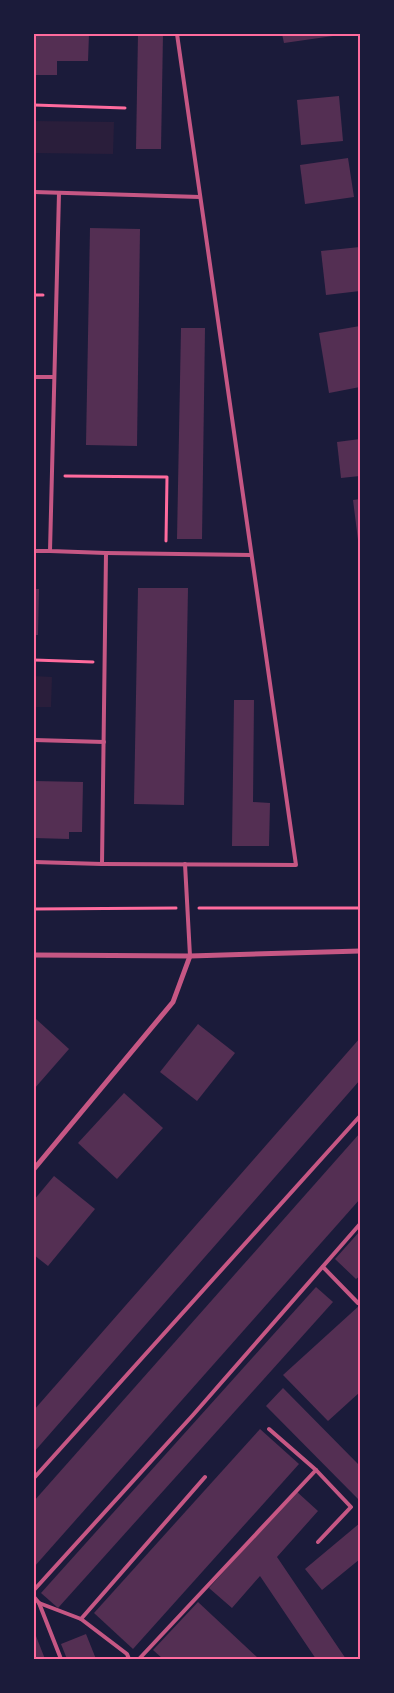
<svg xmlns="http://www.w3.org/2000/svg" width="394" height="1693" font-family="'IBM Plex Sans',sans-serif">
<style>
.green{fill:#2a1e3b}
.building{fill:#542f53}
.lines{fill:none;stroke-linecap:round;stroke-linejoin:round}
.path{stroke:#ff6b9d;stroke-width:3}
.service{stroke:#c65784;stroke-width:4}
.minor{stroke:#c65784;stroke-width:5}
.neatline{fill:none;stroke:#ff6b9d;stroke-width:2}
</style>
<rect width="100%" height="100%" fill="#1b1b3a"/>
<!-- green -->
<g class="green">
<polygon points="34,121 114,122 113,154 34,153"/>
<polygon points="34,676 52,677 51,707 34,707"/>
</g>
<!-- building -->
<g class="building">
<polygon points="34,34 89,34 88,61 57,61 57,75 34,75"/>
<polygon points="138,34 163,34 161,149 136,149"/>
<polygon points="282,34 333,34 333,36 284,43"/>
<polygon points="339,96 343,141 301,145 297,100"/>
<polygon points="348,158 354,197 305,204 300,165"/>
<polygon points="90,228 140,229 137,446 86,445"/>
<polygon points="360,247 360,291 326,295 321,251"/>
<polygon points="360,326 360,387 329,393 319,333"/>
<polygon points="181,328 205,328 202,539 177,539"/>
<polygon points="360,439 360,476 341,478 337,442"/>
<polygon points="360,499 360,548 359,548 353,500"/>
<polygon points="138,588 188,588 184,805 134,804"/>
<polygon points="34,589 39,589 38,635 34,635"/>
<polygon points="234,700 254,700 253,802 270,803 269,846 232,846"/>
<polygon points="34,781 83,782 82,832 69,832 69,839 34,838"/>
<polygon points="36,1019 69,1049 34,1089 34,1021"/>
<polygon points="198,1024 235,1053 197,1101 160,1072"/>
<polygon points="360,1038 360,1080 34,1452 34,1410"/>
<polygon points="124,1093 163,1128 117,1179 78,1143"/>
<polygon points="360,1133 360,1199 34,1567 34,1501"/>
<polygon points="54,1176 95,1209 48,1266 34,1255 34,1200"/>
<polygon points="360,1231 360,1276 356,1279 335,1259"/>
<polygon points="316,1287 333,1302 58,1608 41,1593"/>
<polygon points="360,1305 360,1392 328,1421 283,1375"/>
<polygon points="283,1388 360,1466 360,1501 266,1406"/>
<polygon points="260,1429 299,1464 133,1649 94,1613"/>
<polygon points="296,1491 318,1511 277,1557 346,1659 316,1659 260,1576 232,1608 209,1588"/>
<polygon points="360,1523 360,1559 322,1590 305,1569"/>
<polygon points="198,1602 259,1659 163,1659 153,1650"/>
<polygon points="34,1631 45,1659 34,1659"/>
<polygon points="86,1634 96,1659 67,1659 61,1644"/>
</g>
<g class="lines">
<!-- path -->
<g class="path">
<polyline points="34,105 125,108"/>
<polyline points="34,295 43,295"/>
<polyline points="65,476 167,477 166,541"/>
<polyline points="34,660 93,662"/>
<polyline points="199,908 360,908"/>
<polyline points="34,909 176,908"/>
</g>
<!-- service -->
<g class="service">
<polyline points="34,192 200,197"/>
<polyline points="34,377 54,377"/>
<polyline points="34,551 50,551"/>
<polyline points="106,553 251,555"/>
<polyline points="34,740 104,742"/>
<polyline points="34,862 102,864 106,553 50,551 59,193"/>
<polyline points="102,864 296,865 177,34"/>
<polyline points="185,864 190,956"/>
<polyline points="323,1267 358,1303 360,1301"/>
<polyline points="269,1429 316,1470 351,1507 318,1542"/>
<polyline points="34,1478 360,1116"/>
<polyline points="34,1590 193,1415 360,1224"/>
<polyline points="34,1597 39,1603 81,1619 127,1654 129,1659"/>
<polyline points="39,1603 61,1659"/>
<polyline points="81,1619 205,1477"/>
<polyline points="139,1659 316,1470"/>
</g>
<!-- minor -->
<g class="minor">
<polyline points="34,955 190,956 360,951"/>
<polyline points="34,1169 173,1002 190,956"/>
</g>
</g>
<!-- border -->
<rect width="394" height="1693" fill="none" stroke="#1b1b3a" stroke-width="70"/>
<rect x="35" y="35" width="324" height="1623" class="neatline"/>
</svg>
